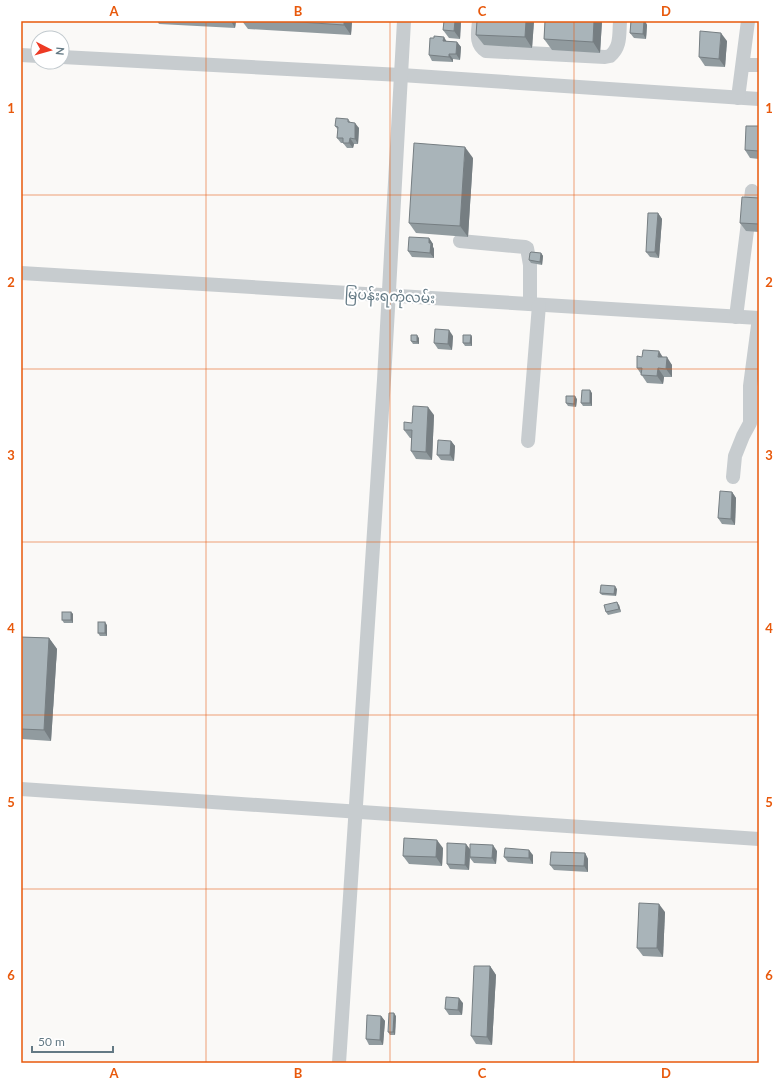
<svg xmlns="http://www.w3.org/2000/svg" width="780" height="1084" font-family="Lato,'Noto Sans Myanmar',sans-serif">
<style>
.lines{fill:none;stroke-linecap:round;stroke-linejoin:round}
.minor{stroke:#c7cccf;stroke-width:14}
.wall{fill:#919b9f}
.shaded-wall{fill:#767e82}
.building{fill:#a9b4b9;stroke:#767e82}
.grid{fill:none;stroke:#e8590c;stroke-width:1;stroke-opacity:0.55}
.labels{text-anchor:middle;stroke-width:4;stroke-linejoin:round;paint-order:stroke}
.street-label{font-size:14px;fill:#637984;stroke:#fff}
.neatline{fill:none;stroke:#e8590c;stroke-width:1.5}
.grid-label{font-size:13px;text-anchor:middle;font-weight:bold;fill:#e8590c}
</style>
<rect width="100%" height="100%" fill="#faf9f7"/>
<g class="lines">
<!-- minor -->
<g class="minor">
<path d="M 479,21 C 478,33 475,44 486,51 L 605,57 L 610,56 C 621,47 619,35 620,21"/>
<polyline points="21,55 38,56"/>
<polyline points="62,57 401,75 759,99"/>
<polyline points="743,65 759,65"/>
<polyline points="738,98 748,21"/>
<polyline points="460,241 525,247 527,248 530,265 530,304"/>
<polyline points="21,273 759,318"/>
<polyline points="736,317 752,191"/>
<polyline points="528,441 539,305"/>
<polyline points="733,477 735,456 743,436 750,423 750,386 759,318"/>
<polyline points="21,789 759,839"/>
<polyline points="339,1063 384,380 404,21"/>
</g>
</g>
<!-- wall -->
<g class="wall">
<polygon points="157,21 236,21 235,28 159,24"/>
<polygon points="242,21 352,21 351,35 248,29"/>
<polygon points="444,21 461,21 460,39 449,38 443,30"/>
<polygon points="477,21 534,21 532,48 484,45 476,35"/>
<polygon points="545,21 602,21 600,53 552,50 544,39"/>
<polygon points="631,21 645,21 647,25 646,39 634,38 630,33"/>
<polygon points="447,41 457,42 461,47 460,60 453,59 453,62 432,61 429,55"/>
<polygon points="727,41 725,67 705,66 699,57"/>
<polygon points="348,119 351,123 359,128 358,144 354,144 353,148 347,148 343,143 341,143 337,138 338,130 335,126"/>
<polygon points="759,126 759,159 750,158 745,150"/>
<polygon points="473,158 468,237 416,233 409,223"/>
<polygon points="759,198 759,232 746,231 740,223"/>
<polygon points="658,213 662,219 659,258 650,257 646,252"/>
<polygon points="429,238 433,244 433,247 434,249 434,258 412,257 408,251"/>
<polygon points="541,253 543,256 542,265 531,263 529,260"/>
<polygon points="471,335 472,337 472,346 465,346 463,343"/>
<polygon points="453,336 452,350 438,349 434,343"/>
<polygon points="419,338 419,344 413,344 411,341"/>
<polygon points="663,357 672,365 672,377 664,377 663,384 647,383 637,368"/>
<polygon points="592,393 592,406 583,406 581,403"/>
<polygon points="577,399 576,407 568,406 566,403"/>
<polygon points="434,415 432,460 416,459 411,451 411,438 410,438 404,430"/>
<polygon points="451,441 455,446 454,461 441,460 437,455"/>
<polygon points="732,492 736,498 735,525 722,524 718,518"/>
<polygon points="617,589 616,596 602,595 600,593"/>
<polygon points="619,605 621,612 608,615 606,612"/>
<polygon points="71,612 73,614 73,623 64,623 62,620"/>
<polygon points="107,625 107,636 100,636 98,633"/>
<polygon points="21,637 49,638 57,649 51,741 21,739"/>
<polygon points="443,848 442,866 409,864 403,856"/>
<polygon points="470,849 497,851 496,864 474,863 470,858 469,870 450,869 447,864"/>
<polygon points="585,853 588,859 588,872 554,870 550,865"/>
<polygon points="533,855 533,864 508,862 504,857"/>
<polygon points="665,912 663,957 643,956 637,948"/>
<polygon points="490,966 496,975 492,1045 476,1044 471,1036"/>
<polygon points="463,1003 462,1015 449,1015 445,1009"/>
<polygon points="381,1016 385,1021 383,1045 369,1045 366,1039"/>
<polygon points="396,1016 395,1035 390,1035 388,1032"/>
</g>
<!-- shaded-wall -->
<g class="shaded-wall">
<polygon points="231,21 236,21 235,28"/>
<polygon points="344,21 352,21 351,35 344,25"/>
<polygon points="455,21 461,21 460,39 454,31"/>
<polygon points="526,21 534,21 532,48 525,37"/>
<polygon points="594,21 602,21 600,53 593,42"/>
<polygon points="644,21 645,21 647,25 646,39 643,34"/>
<polygon points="721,33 727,41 725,67 719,59"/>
<polygon points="444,37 447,42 443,41"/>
<polygon points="457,42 461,47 460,60 456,54"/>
<polygon points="449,54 453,59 453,62 449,57"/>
<polygon points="355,123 359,128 358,144 355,139"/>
<polygon points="350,138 354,144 353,148 349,143"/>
<polygon points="465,147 473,158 468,237 460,226"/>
<polygon points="658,213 662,219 659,258 655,252"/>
<polygon points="429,238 433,244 433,247 434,249 434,258 430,253 429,243"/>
<polygon points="541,253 543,256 542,265 540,262"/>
<polygon points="449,330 453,336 452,350 448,344"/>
<polygon points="417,335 419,338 419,344 417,342"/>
<polygon points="471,335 472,337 472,346 470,343"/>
<polygon points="659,351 664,359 658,357"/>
<polygon points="667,357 672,365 672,377 666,369"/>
<polygon points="658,368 664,377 663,384 657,376"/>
<polygon points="590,390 592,393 592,406 590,403"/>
<polygon points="575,396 577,399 576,407 574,404"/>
<polygon points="428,407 434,415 432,460 426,452"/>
<polygon points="451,441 455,446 454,461 450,455"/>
<polygon points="732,492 736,498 735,525 731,519"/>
<polygon points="615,586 617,589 616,596 614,594"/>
<polygon points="617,602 619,605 621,612 619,609"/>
<polygon points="71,612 73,614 73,623 71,620"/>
<polygon points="105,622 107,625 107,636 105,633"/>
<polygon points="49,638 57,649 51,741 44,730"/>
<polygon points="437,840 443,848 442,866 436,857"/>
<polygon points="466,844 470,849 469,870 465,865"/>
<polygon points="493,845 497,851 496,864 492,858"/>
<polygon points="529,850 533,855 533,864 529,858"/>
<polygon points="585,853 588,859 588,872 584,866"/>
<polygon points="659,904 665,912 663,957 657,948"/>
<polygon points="490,966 496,975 492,1045 487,1037"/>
<polygon points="459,998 463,1003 462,1015 458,1010"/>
<polygon points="394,1013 396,1016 395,1035 393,1032"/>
<polygon points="381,1016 385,1021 383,1045 380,1040"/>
</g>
<!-- building -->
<g class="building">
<polygon points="285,21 344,21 344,25"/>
<polygon points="444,21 455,21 454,31 443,30"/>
<polygon points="477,21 526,21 525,37 476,35"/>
<polygon points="545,21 594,21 593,42 544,39"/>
<polygon points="631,21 644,21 643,34 630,33"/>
<polygon points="700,31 721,33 719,59 699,57"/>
<polygon points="434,36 444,37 443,41 457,42 456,54 449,54 449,57 429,55 430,38 434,38"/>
<polygon points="336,118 348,119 348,122 355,123 355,139 350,138 349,143 343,143 343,138 337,138 338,127 335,126"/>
<polygon points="746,126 759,126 759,151 745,150"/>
<polygon points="414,143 465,147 460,226 409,223"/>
<polygon points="742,197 759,198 759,224 740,223"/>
<polygon points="648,213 658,213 655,252 646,252"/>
<polygon points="409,237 429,238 429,243 431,243 430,253 408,251"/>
<polygon points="531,252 541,253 540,262 529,260 530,253"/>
<polygon points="435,329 449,330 448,344 434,343"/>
<polygon points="411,335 417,335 417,342 411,341"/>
<polygon points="463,335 471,335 470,343 463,343"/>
<polygon points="643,350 659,351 658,357 667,357 666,369 658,368 657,376 641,375 642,368 637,368 637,356 642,357"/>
<polygon points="582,390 590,390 590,403 581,403"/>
<polygon points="566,396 575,396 574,404 566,403"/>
<polygon points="413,406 428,407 426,452 411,451 412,430 404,430 404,422 412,423"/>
<polygon points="438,440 451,441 450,455 437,455"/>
<polygon points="720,491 732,492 731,519 718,518"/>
<polygon points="601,585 615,586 614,594 600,593"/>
<polygon points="617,602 619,609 606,612 604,605"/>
<rect x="62" y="612" width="9" height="8"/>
<rect x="98" y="622" width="7" height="11"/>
<polygon points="21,637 49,638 44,730 21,729"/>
<polygon points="404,838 437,840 436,857 403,856"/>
<polygon points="447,843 466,844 465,865 447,864"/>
<polygon points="470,844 493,845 492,858 470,857"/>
<polygon points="505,848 529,850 529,858 504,857"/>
<polygon points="551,852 585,853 584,866 550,865"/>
<polygon points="639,903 659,904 657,948 637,948"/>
<polygon points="474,966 490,966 487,1037 471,1036"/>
<polygon points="446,997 459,998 458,1010 445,1009"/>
<polygon points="389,1013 394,1013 393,1032 388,1032"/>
<polygon points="367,1015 381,1016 380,1040 366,1039"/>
</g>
<!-- grid -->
<path class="grid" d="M 206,21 L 206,1063M 390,21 L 390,1063M 574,21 L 574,1063M 21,195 L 759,195M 21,369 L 759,369M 21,542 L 759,542M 21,715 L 759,715M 21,889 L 759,889"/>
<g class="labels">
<!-- street labels -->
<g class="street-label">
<text transform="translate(390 296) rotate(3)" y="5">မြပန်းရကုံလမ်း</text>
</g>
</g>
<!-- border -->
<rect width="780" height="1084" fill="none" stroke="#ffffff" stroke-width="44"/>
<!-- north arrow -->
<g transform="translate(50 50) rotate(96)"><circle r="19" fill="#ffffff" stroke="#c1c9ce"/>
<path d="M0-3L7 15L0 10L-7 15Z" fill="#ed3a24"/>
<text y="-6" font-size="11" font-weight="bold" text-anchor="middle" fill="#637984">N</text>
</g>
<!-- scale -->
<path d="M32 1046v6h81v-6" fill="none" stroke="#637984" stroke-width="2"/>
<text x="38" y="1046" font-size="12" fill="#637984" stroke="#ffffff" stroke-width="3" paint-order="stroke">50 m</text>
<rect x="22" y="22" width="736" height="1040" class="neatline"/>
<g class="grid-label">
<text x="114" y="16">A</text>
<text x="298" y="16">B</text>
<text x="482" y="16">C</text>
<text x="666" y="16">D</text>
<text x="11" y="113">1</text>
<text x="769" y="113">1</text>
<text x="11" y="287">2</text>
<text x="769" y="287">2</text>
<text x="11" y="460">3</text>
<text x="769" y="460">3</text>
<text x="11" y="633">4</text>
<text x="769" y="633">4</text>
<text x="11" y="807">5</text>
<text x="769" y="807">5</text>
<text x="11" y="980">6</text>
<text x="769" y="980">6</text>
<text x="114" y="1078">A</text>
<text x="298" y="1078">B</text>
<text x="482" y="1078">C</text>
<text x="666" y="1078">D</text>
</g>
</svg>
